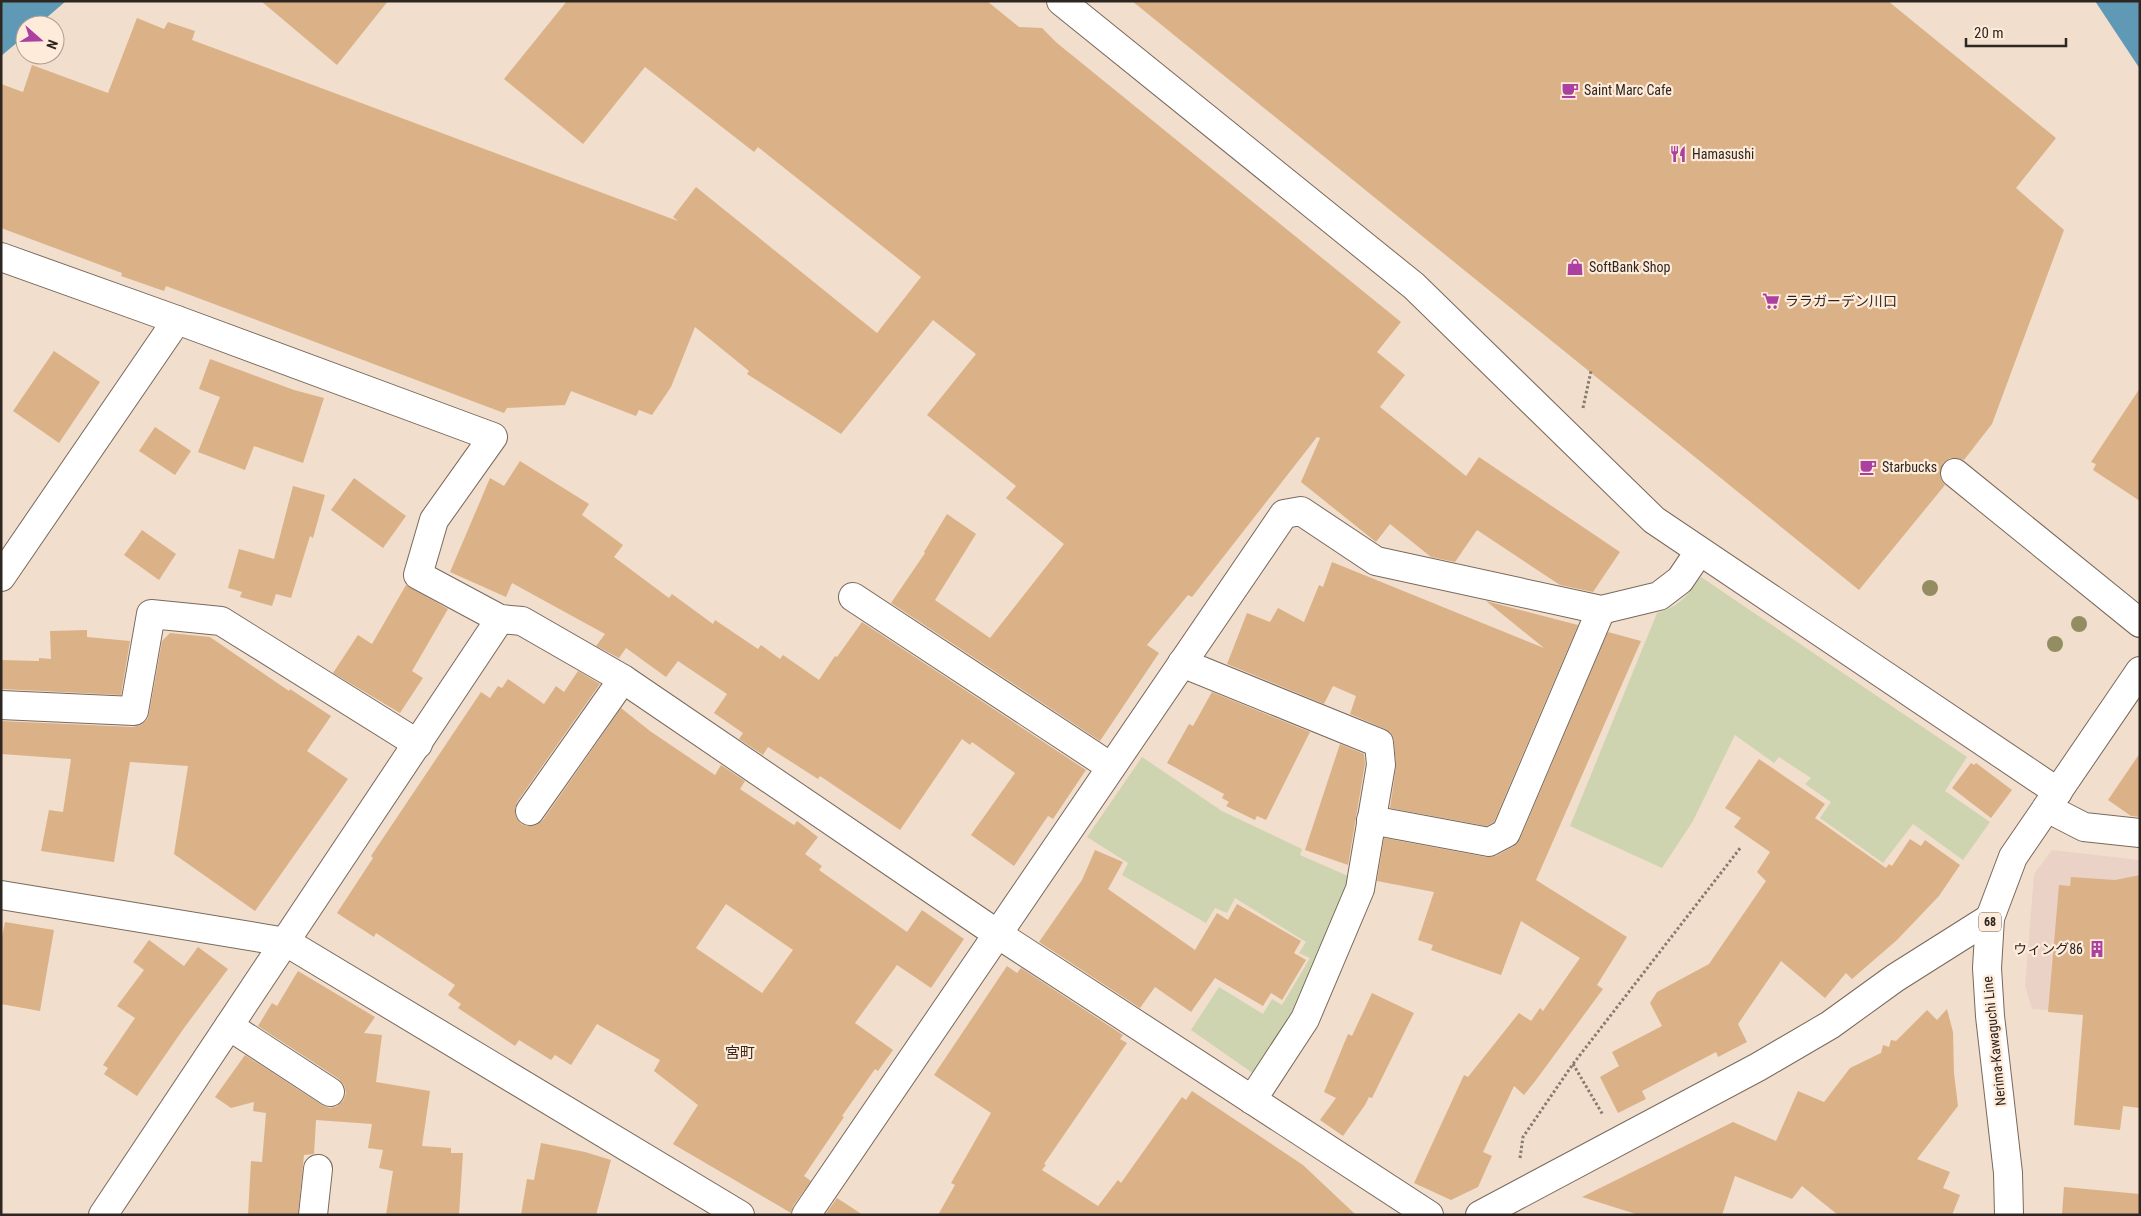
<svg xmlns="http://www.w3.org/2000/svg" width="2141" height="1216" font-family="'Roboto Condensed','Noto Sans JP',sans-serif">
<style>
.commercial{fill:#ead2c7}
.green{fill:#cfd4b0}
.water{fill:#6099b6}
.building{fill:#dbb287;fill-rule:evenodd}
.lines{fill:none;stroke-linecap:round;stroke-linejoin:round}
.minor-casing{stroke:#7a695b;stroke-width:30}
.major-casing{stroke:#7a695b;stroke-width:30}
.path{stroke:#877a6f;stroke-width:3;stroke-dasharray:2.5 2.5;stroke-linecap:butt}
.minor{stroke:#fff;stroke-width:28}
.major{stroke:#fff;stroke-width:28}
.tree{fill:#948d62}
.labels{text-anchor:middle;stroke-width:4.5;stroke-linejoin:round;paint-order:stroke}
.shield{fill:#ffebda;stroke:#6d6258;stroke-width:1}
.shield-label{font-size:12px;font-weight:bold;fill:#2e2721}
.poi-label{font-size:14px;fill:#2e2721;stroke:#ffebda;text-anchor:start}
.street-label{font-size:14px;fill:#2e2721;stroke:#ffebda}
.neighbourhood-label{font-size:15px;fill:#392a1d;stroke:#ffebda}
</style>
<rect width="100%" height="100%" fill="#f1decd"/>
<!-- commercial -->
<polygon class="commercial" points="2052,850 2140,860 2140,1016 2032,1009 2025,986 2034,874"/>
<!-- green -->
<g class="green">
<path d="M 1701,577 L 1967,757 L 1945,791 L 1990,822 L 1963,860 L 1913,824 L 1883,863 L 1820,818 L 1831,802 L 1805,784 L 1811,778 L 1779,757 L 1774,763 L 1735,735 L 1693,821 L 1662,868 L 1570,826 L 1657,613 C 1681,606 1687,595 1701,577 Z"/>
<polygon points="1142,757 1222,811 1302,849 1300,855 1355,879 1304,999 1254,1074 1191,1030 1219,987 1263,1014 1272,999 1282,1005 1310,958 1299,953 1306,942 1235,898 1227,913 1215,908 1206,923 1122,875 1128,863 1087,837"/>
</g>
<!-- water -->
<g class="water">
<polygon points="1,1 66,1 38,25 25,25 25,36 1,56"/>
<polygon points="2095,1 2140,1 2140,69"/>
</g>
<!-- building -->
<g class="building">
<polygon points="261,1 388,1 337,65"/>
<polygon points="567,1 987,1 1019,27 1042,28 1057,43 1401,322 1377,352 1405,375 1380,407 1466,476 1479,457 1620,552 1593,592 1560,585 1477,530 1455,562 1431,557 1390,524 1376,542 1301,482 1320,438 1317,437 1192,597 1188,595 1147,645 1159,653 1100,741 891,603 925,553 924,552 947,514 976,534 935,600 990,638 1064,544 1006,498 1016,486 927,415 976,354 933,320 841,434 747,374 749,371 695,327 671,387 652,415 639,410 636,416 571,391 565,405 507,408 504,413 166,286 164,291 121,276 122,273 1,228 1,84 23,92 32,65 108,93 137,18 164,29 168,22 195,31 192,40 678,221 673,217 696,187 877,333 921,277 758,147 754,152 645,67 583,144 504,79"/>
<polygon points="1132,1 1888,1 2056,138 2016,188 2064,230 1992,424 1964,460 1957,458 1950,458 1943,463 1940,471 1941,479 1945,485 1859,590"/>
<polygon points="54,351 100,382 59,443 13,411"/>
<polygon points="210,359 294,390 324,398 303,463 254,446 245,470 198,452 220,397 199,389"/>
<polygon points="2140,388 2140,501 2093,470 2096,464 2091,462"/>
<polygon points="155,427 191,451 175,475 139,451"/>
<polygon points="520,461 589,504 582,515 623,545 614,557 669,598 672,594 713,624 715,620 758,649 761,645 780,659 783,655 819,680 835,656 837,657 862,622 1086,770 1053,819 1048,816 1014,866 971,835 1015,773 972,742 970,745 962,739 900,830 820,776 818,779 768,747 763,755 739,739 743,733 714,713 727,694 678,661 666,677 626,648 619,658 596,646 605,634 512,583 506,597 450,572 490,478 504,486"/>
<polygon points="354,478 406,516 383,548 331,510"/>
<polygon points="293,486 325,495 313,538 310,536 291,598 276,594 272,606 240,597 242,592 228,588 239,549 274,559"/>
<polygon points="142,530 176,554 159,580 124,555"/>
<polygon points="1332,562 1544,648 1486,601 1578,625 1494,822 1486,826 1390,808 1396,767 1394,741 1391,733 1385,729 1350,714 1356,696 1333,686 1324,704 1227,664 1247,613 1270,622 1278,608 1304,622 1319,585 1323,587"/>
<polygon points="406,585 448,609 412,671 423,678 400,713 333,673 358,635 372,644"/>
<polygon points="87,630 87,637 130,641 121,695 1,689 1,660 39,661 39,658 51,659 50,631"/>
<polygon points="1608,632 1641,641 1536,880 1627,937 1597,985 1603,989 1536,1080 1524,1095 1514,1086 1483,1152 1492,1156 1478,1187 1451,1200 1414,1183 1464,1075 1468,1077 1519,1013 1531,1021 1540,1008 1543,1011 1580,958 1521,921 1501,975 1431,950 1433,945 1418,940 1434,892 1377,881 1384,838 1486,857 1496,856 1514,846 1520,839"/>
<polygon points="170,633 210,637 289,691 290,689 331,716 307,751 348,779 255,911 174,854 188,766 130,762 114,862 41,851 49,810 63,812 71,759 1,754 1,721 133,727 141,725 147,720 149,714 162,641"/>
<path d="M 578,671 L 600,684 L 517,802 L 515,809 L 516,817 L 521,824 L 528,826 L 536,825 L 543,820 L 621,708 L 650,731 L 715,775 L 721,765 L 745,781 L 740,789 L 794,825 L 797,821 L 818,837 L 805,854 L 822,866 L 819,870 L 907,932 L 922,910 L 964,939 L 931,988 L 897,965 L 855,1023 L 893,1050 L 878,1071 L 875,1069 L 842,1116 L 844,1117 L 804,1176 L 811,1181 L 793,1206 L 791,1213 L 673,1144 L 698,1105 L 654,1071 L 660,1060 L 597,1024 L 571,1065 L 555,1055 L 551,1060 L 519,1040 L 515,1046 L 458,1008 L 461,1004 L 448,995 L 455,985 L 376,933 L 374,937 L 337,913 L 373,858 L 371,856 L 481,692 L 490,698 L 498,686 L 502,688 L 508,679 L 544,704 L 556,686 L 564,692 ZM 726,904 L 793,950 L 762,993 L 696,948 Z"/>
<polygon points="1212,692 1310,732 1266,820 1257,816 1255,820 1226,806 1229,802 1222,798 1224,794 1167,763 1189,724 1193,726"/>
<polygon points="1340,744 1364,754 1365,764 1348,865 1305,850"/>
<polygon points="2140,753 2140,817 2131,816 2108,800"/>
<polygon points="1759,759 1825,804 1815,818 1886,868 1889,864 1892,866 1910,839 1921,846 1925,840 1960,865 1939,896 1897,940 1852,979 1846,973 1825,998 1781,961 1738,1024 1747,1042 1718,1057 1716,1052 1642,1091 1646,1099 1618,1113 1600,1077 1619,1066 1612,1052 1662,1026 1650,1003 1657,992 1709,964 1766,881 1757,872 1770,852 1734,827 1741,818 1725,808"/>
<polygon points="1971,763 1974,765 1976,763 2012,790 1991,818 1952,788"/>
<polygon points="1095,850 1123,862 1108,889 1195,950 1217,913 1228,920 1237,904 1301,941 1294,953 1306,960 1282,1000 1271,993 1263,1006 1215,978 1191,1012 1155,987 1140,1008 1039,942 1082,880"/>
<polygon points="2140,875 2140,1108 2123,1106 2120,1130 2074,1125 2083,1015 2048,1012 2059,885 2070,886 2071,877 2115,880"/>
<polygon points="5,922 54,930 40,1011 1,1004 1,942"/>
<polygon points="149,940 184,966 198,947 228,969 184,1028 137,1096 104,1074 108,1068 103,1065 135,1018 117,1006 144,970 133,962"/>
<polygon points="1007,966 1017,973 1021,968 1123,1035 1120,1039 1127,1043 1044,1164 1046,1165 1042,1170 1098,1206 1118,1180 1121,1183 1182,1097 1186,1100 1192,1091 1303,1165 1356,1215 938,1215 955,1185 951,1183 991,1113 934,1075"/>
<polygon points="298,971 375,1017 364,1033 382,1035 376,1082 430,1091 422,1146 451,1148 451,1153 463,1153 459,1215 386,1215 393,1171 379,1168 383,1150 368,1148 372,1124 316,1120 314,1154 304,1155 298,1215 248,1215 251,1161 262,1162 266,1113 253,1111 254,1102 231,1108 215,1097 245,1055 322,1105 330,1108 337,1106 343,1101 346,1093 344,1085 339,1079 258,1026 272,1003 277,1006"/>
<polygon points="1372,993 1414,1013 1372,1098 1369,1097 1365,1105 1343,1136 1320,1120 1336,1098 1324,1092 1348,1034 1352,1036"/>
<polygon points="1947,1009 1953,1032 1954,1073 1958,1106 1917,1159 1950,1172 1943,1188 1960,1195 1952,1215 1838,1215 1802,1186 1792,1199 1735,1176 1722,1215 1639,1215 1582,1197 1733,1122 1776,1141 1798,1091 1824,1102 1850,1068 1881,1053 1883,1045 1889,1047 1891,1040 1896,1041 1927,1010 1937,1020"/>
<polygon points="541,1143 585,1152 611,1160 596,1215 521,1215 527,1179 534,1180"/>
<polygon points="2064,1187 2140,1194 2140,1215 2062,1215"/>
<polygon points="837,1198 863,1215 825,1215"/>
</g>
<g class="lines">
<!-- minor casing -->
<g class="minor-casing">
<g id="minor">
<polyline points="1061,1 1414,286 1654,520 2058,792"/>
<polyline points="1,257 177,320 493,437 434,520 418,575 500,619 522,621 623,679 996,933 1429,1215"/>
<polyline points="1955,473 2140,623"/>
<polyline points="1,577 177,320"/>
<polyline points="853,597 1111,767"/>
<polyline points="1182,663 1379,743 1381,765 1360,889 1305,1019 1252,1100"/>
<polyline points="1,705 134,711 151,614 221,621 418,744"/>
<polyline points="2047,808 2084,827 2140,833"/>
<polyline points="530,811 623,679"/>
<polyline points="1371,820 1489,842 1506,833 1601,610"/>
<polyline points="1,895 286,942 740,1215"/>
<polyline points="229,1026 330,1092"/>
<polyline points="103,1215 500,619"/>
<polyline points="313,1215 318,1169"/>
<polyline points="806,1215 1284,514 1301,511 1376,561 1601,610 1659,596 1680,580 1699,552"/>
<polyline points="1480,1215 1758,1067 1830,1025 1895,978 1990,918"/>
</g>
</g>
<!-- major casing -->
<g class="major-casing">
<polyline id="major" points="2009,1215 2008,1173 1990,1016 1987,968 1990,918 2013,857 2140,671"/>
</g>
<!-- path -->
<g class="path">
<polyline points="1583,408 1591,371"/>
<polyline points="1573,1064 1603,1115"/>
<polyline points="1520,1158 1523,1137 1573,1064 1741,847"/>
</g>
<!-- minor -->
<use href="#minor" class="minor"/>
<!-- major -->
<use href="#major" class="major"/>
</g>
<!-- trees -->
<g class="tree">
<circle cx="1930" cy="588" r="8"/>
<circle cx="2079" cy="624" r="8"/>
<circle cx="2055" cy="644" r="8"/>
</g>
<!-- icons -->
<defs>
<g id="cafe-bare" transform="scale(1.35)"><path d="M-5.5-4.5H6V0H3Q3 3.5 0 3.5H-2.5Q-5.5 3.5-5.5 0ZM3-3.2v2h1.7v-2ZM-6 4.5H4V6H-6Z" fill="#ac40a0" stroke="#ffebda" stroke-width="2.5" paint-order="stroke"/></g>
<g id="restaurant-bare" transform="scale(1.35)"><path d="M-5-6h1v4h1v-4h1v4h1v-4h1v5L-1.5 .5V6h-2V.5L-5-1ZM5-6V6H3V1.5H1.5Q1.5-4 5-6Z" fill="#ac40a0" stroke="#ffebda" stroke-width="2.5" paint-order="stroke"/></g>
<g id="shop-bare" transform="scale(1.35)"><path d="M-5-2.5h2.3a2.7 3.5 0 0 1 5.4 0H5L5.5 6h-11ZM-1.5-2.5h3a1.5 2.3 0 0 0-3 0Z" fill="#ac40a0" stroke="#ffebda" stroke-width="2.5" paint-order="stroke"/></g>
<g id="supermarket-bare" transform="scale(1.35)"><path d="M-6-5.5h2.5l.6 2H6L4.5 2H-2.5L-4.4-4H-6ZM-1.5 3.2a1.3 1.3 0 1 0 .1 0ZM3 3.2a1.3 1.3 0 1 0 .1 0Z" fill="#ac40a0" stroke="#ffebda" stroke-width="2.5" paint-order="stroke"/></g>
<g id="building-bare" transform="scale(1.35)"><path d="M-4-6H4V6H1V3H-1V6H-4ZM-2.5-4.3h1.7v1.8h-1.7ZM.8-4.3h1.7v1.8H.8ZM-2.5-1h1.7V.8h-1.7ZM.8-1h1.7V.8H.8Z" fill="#ac40a0" stroke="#ffebda" stroke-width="2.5" paint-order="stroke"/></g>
</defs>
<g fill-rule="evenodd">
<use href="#cafe-bare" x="1570" y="90"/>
<use href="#restaurant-bare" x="1678" y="154"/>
<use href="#shop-bare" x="1575" y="267"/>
<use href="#supermarket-bare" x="1771" y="301"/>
<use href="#cafe-bare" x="1868" y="467"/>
<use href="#building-bare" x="2097" y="949"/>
</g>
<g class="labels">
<!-- shield labels -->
<rect class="shield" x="1979" y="912.5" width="22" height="19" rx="4"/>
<g class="shield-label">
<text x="1990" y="926">68</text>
</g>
<!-- poi labels -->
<g class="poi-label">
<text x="1584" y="95">Saint Marc Cafe</text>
<text x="1692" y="159">Hamasushi</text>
<text x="1589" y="272">SoftBank Shop</text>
<text x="1785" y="306">ララガーデン川口</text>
<text x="1882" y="472">Starbucks</text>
<text x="2083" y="954" text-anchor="end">ウィング86</text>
</g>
<!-- street labels -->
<g class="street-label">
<text transform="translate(1994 1041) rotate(-96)" y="5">Nerima-Kawaguchi Line</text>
</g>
<!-- neighbourhood labels -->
<g class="neighbourhood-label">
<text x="740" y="1058">宮町</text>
</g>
</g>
<!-- border -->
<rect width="2141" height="1216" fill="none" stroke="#2e2721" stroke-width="5"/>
<!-- north arrow -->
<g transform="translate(40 40) rotate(110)"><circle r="24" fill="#ffebda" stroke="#ab9d90"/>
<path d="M0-4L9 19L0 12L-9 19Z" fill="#ac40a0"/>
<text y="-8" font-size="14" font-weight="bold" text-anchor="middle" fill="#2e2721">N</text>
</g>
<!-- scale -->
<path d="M1966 38v8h100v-8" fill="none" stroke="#2e2721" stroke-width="2.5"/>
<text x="1974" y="38" font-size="15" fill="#2e2721" stroke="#ffebda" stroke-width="4" paint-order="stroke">20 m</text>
</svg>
